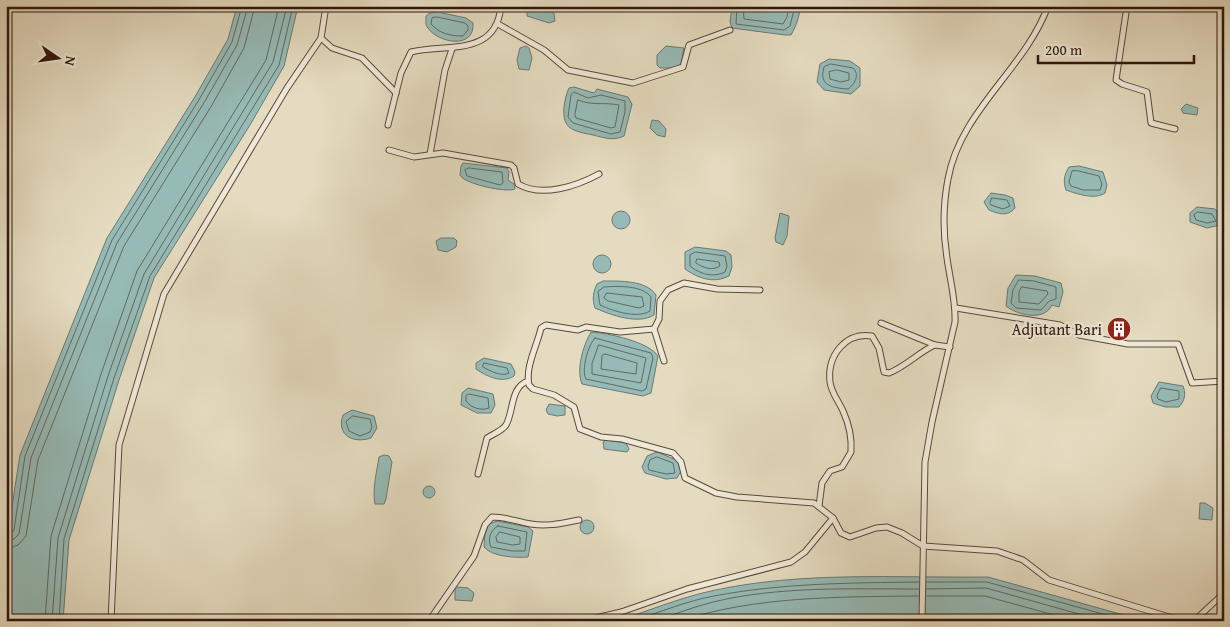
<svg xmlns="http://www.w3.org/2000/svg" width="1230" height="627" font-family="'Gentium Book Plus',serif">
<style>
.water{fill:#96bbb6;stroke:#6c7973}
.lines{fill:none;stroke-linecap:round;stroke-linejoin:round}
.shore{stroke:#626962;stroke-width:1}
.minor-casing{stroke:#5c483a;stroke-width:7}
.minor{stroke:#eee8d6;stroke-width:5}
.labels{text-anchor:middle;stroke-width:4.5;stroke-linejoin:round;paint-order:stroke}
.poi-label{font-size:16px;fill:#2e170e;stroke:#eee8d6;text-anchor:end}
</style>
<rect width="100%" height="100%" fill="#e5dbc0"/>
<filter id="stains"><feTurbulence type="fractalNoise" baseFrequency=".004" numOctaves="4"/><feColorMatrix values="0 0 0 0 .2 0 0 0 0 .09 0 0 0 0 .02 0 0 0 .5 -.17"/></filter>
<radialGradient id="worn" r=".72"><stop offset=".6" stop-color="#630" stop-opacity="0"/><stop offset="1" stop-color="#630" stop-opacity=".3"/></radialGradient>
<!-- water -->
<g class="water">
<polygon points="237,6 298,6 284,66 250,125 154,278 119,380 69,540 63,621 6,621 6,545 20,455 107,238 196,95 228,39"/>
<polygon points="527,6 535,6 554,13 555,21 549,23 527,16"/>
<path d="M 732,6 L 800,6 C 800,16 796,26 791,35 L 785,35 L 732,28 L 730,22 Z"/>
<path d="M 438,12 L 466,18 L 473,23 C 475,50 438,43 428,28 C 425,25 426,21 426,16 L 430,13 Z"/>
<polygon points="526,46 529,48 532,58 529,70 519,69 517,60 520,48"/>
<polygon points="666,46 684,48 681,64 674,68 660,68 657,65 657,55"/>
<polygon points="829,59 850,61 860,68 860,86 851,94 824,90 817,82 820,64"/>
<path d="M 574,87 L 594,93 L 597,89 L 628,97 L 632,104 L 624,136 C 613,141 605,138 593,135 C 574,131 562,130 564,107 C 565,100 566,94 569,88 Z"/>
<polygon points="1186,104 1198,108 1197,115 1183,113 1181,109"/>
<polygon points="652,120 659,121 666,129 665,137 657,135 650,128"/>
<path d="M 463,163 L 507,168 L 509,172 L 508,180 L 514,184 L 515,189 C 507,193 464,184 460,175 L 461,166 Z"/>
<path d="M 1079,166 L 1103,172 L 1107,185 L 1105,193 C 1095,200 1077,194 1066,190 C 1063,181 1064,175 1069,167 Z"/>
<path d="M 991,193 L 1005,195 L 1013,198 L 1015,208 C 1007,217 999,214 989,210 L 984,202 Z"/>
<polygon points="1197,207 1215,209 1221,216 1220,225 1207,228 1190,222 1190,213"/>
<circle cx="621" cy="220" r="9"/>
<polygon points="780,213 789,216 787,236 783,245 776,242 775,238"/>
<polygon points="441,238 454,238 457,241 456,247 447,252 438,250 436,241"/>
<path d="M 695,247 L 726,251 L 731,255 L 732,267 L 729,276 C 713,284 698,278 685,269 L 685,252 Z"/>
<circle cx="602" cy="264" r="9"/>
<path d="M 1016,275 L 1035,276 L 1061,283 L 1063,292 L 1059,307 L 1052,305 C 1044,322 1017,315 1006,306 L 1008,288 Z"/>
<path d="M 603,281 C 620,281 646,280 656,295 L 654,315 C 638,325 611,315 595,308 C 592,299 593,292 597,284 Z"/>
<path d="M 591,332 C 608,333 649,342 658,356 L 651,393 L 643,396 L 582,384 C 576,369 583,346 591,332 Z"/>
<path d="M 484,358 L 511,364 L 515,372 L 514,376 C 502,384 486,376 476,369 L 476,363 Z"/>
<path d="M 1159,382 L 1183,386 C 1186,394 1185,400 1179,407 L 1165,407 L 1153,403 L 1151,396 Z"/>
<polygon points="468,388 493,394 495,405 491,413 477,413 461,405 462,393"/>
<polygon points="549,404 565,406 565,415 557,416 548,414 546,410"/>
<path d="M 352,410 L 374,416 L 377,428 L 371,438 C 353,444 336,435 343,415 Z"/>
<polygon points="606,440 626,443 629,449 627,452 604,449 603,442"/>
<polygon points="657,452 679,461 681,471 677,478 666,479 645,473 642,467 647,456"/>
<path d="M 384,455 L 389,456 L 392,462 L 386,499 L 384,504 L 375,504 C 372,489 377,471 379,457 Z"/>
<circle cx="429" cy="492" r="6"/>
<polygon points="1200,503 1205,503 1213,508 1212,520 1199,519"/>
<circle cx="587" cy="527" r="7"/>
<path d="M 497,521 L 528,527 L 533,531 L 528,557 C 516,558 492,557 484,547 L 485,533 L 489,524 Z"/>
<path d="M 988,577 L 1145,621 L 617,621 C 648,611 679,598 711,591 C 801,571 896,578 988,577 Z"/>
<polygon points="458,587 468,588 474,593 472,601 455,600 455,589"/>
</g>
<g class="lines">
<!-- shore -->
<g class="shore">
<polyline points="737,6 736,24 784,30 790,26 795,6"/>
<polyline points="743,6 744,19 783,24 787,17 789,6"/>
<path d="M 437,17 L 465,23 L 468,26 L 468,30 L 463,36 C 451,36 440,34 431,24 L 432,18 Z"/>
<path d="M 831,64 L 853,68 C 860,75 855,84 848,89 C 833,88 818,86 824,67 Z"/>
<polygon points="837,70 849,73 849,80 841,82 830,79 829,72"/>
<polygon points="574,92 588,98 601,95 625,101 625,112 620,132 611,134 573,123 568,117 571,95"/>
<path d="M 578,100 C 592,106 604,102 619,105 L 615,127 L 611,128 L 576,118 L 575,115 Z"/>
<polygon points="469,168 502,172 503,183 500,185 467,176 465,170"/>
<polygon points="1079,171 1099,176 1102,184 1100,190 1083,190 1071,186 1069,182 1072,171"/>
<polygon points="992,198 1007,200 1010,206 1003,209 991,205 990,203"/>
<polygon points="1198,212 1212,214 1216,221 1207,223 1196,220 1194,215"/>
<path d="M 696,252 L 725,256 L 727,266 L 725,272 C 713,278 700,274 690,266 L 690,255 Z"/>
<path d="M 697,259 L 719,262 L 720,266 C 713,271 703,268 696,263 Z"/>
<polygon points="1019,280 1034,281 1056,287 1056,299 1049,301 1041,310 1016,308 1011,303 1013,290"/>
<path d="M 604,287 C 618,286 642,285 651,297 L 650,311 C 637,319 613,311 600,305 L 598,292 Z"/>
<polygon points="1022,287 1047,291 1048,294 1039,304 1019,302 1019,292"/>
<polygon points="607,293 642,297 644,306 639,308 608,301 604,298"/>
<path d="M 595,338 L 651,353 L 653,358 L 646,389 L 642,391 L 586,379 C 581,370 588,345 595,338 Z"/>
<polygon points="599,345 646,358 641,383 592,374 592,364"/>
<polygon points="605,354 637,363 636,374 601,369 602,356"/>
<path d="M 484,363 L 507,368 L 509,373 C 502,377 490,371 483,367 Z"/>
<polygon points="1161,388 1179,391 1179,399 1166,402 1158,399 1157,396"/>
<path d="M 469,394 L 488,398 L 489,408 C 481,411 471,408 466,401 L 466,396 Z"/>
<polygon points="353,416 370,419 372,427 370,432 360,436 349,431 346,422"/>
<polygon points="657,457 673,463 675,473 666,474 649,470 648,466 650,460"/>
<path d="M 498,526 L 527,532 L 525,551 L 512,551 L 491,547 C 487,539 491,529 498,526 Z"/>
<polygon points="500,532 520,537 520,544 513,545 497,542 496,537"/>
<polyline points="6,535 11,534 14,530 25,456 112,240 200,98 232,42 242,6"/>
<polyline points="6,541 14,539 19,534 31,458 117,243 205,101 237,45 248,6"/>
<polyline points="6,549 18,545 26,536 38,460 124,246 212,105 244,48 255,6"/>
<polyline points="926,582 987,582 1128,621"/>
<polyline points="926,589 986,588 1104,621"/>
<polyline points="926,596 985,596 1076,621"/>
<polyline points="45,621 51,536 101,374 137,271 266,60 279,6"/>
<polyline points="52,621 58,538 108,376 144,274 273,62 287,6"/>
<polyline points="59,621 64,539 114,378 150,276 279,65 293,6"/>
<path d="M 633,621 C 660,612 687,601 714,596 C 782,583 850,583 919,582"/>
<path d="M 654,621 C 673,615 693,607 713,602 C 779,586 851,589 919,589"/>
<path d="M 679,621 C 757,596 837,597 919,596"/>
</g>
<!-- minor casing -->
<g class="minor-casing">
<g id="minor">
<polyline points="326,6 321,38 332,48 362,58 396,93"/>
<polyline points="1127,6 1116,80 1122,84 1147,92 1151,123 1175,129"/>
<polyline points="498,24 544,50 568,70 633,83 683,67 689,45 730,30"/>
<path d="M 388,125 L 401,73 L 411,52 C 446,43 496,58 501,6"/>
<path d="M 389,150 L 414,157 L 443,153 L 511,165 L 514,168 L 518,184 C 542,198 577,186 599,174"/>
<polyline points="430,154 445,70 452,49"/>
<path d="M 760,290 L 717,289 L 684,283 L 668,290 L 660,301 L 659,319 L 654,329 L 620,332 L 586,327 L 578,330 L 546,325 L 541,328 C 537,346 525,367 529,385 L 533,389 L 554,395 L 574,407 L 580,429 L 601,437 L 622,439 L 673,453 L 681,462 L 685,478 L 716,493 L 737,497 L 814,503 L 833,518 L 841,533 L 850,537 L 876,528 L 887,527 L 902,533 L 923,546 L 997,551 L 1023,560 L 1049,580 L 1182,621"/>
<polyline points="956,308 1060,325 1079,335 1128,344 1178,344 1192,383 1224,381"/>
<polyline points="881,323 935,345 950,347"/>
<polyline points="654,329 664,361"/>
<path d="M 478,474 L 487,438 C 493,434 502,431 506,425 C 514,411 510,387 528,381"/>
<path d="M 819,506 L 822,483 L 830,471 L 842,467 L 851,452 C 852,437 849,424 843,411 C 839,402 831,392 830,382 C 827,356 845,332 872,336 L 879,348 L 884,372 L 889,373 C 907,366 920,351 935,345"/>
<polyline points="111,621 119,445 164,294 287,88 321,38"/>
<path d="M 429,621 L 474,556 L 485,525 L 492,517 C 506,517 518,522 531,524 C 548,527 563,523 579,520"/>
<polyline points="583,621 621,612 687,589 791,562 805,552 833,518"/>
<path d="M 922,621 L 925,462 L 932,422 L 955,322 C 956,301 950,280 947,258 C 943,233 943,205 948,179 C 960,111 1025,69 1048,6"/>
<polyline points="1194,621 1224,593"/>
</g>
</g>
<!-- minor -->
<use href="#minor" class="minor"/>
</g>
<!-- icons -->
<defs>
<g id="building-disc" transform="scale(1.25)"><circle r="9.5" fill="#8f2418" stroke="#eee8d6"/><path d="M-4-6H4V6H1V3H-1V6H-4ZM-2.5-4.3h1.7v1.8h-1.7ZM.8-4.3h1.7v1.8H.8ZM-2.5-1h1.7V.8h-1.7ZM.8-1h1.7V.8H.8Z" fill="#fff"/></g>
</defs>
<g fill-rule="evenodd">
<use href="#building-disc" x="1119" y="329"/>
</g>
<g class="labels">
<!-- poi labels -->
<g class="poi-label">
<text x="1102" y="335">Adjutant Bari</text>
</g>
</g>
<!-- margin -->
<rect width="1230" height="627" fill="none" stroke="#e5dbc0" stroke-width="25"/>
<rect x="8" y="8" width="1215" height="612" fill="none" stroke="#2e170e" stroke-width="2.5"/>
<rect x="12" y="12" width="1205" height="602" fill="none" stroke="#2e170e"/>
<!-- north arrow -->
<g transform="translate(58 58) rotate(103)" stroke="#eee8d6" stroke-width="4" paint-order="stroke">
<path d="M0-4L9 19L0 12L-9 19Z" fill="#2e170e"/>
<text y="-8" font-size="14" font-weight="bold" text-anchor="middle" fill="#2e170e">N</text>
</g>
<!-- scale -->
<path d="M1038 55v8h156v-8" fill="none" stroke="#2e170e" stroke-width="2.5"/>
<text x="1045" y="55" font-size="15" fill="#2e170e" stroke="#eee8d6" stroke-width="4" paint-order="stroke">200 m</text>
<rect width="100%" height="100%" filter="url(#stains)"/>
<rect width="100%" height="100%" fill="url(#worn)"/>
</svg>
